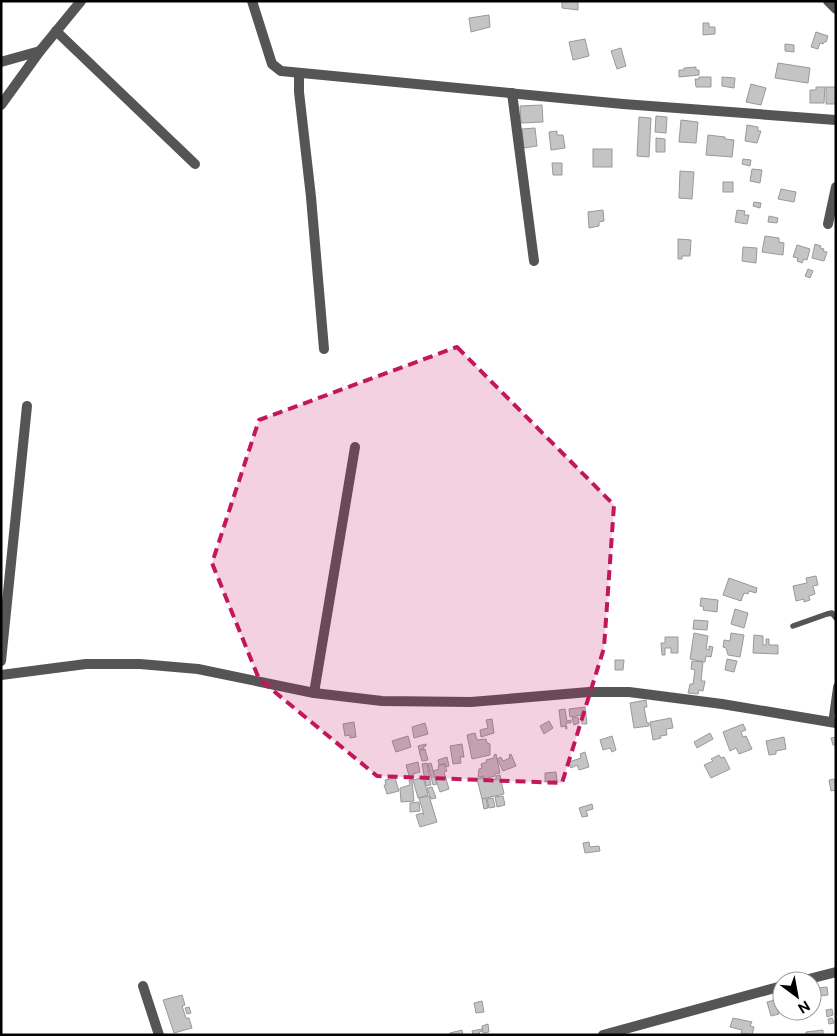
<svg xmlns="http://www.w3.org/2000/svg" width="837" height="1036" font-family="'Public Sans',sans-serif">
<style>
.building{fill:#c4c4c4;stroke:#999}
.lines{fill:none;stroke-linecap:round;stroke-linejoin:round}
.service{stroke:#555;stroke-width:5.5}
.minor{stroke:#555;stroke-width:10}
.tertiary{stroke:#555;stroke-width:10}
.marked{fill:#c2185b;fill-opacity:0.2;stroke:#c2185b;stroke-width:4;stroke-dasharray:10 6;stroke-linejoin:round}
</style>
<rect width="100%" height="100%" fill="#fff"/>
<!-- building -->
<g class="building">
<polygon points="562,1 578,1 578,10 562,8"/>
<polygon points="489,15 490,27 471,32 469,18"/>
<polygon points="703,23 709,23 709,27 715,27 715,34 703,35"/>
<polygon points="816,32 828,36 826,42 824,42 823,44 820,43 818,49 811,47"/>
<polygon points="585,39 589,56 573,60 569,42"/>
<polygon points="785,44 794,45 794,52 785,51"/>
<polygon points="621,48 626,66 617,69 611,51"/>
<polygon points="778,63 810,68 808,83 775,78"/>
<polygon points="696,67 696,70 699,70 699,75 679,77 679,70 684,70 684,68"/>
<polygon points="699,77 711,77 711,87 696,87 695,79 699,79"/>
<polygon points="722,77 735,78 734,88 722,86"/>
<polygon points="751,84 766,88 761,105 746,102"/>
<polygon points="816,87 825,87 824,103 810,103 810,90 816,90"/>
<rect x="826" y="87" width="10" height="17"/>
<polygon points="542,105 543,122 521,123 520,106"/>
<polygon points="656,116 667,117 666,133 655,132"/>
<polygon points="639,117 651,118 649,157 637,156"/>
<polygon points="681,120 698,122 696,143 679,142"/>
<polygon points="747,125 758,127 758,131 761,131 757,143 745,141"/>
<polygon points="535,128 537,146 524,148 522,129"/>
<polygon points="557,131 557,135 563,135 565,148 551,150 549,132"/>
<polygon points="708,135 725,137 725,139 734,140 732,157 706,155"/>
<polygon points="656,138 665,139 665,152 656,152"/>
<rect x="593" y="149" width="19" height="18"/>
<polygon points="743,159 751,160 750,166 742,164"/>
<polygon points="552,163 562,163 562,175 553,175"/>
<polygon points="752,169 762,170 760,183 750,181"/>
<polygon points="680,171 694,172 692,199 679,198"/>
<rect x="723" y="182" width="10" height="10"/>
<polygon points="781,189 796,192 794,202 778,199"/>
<polygon points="754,202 761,203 760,208 753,206"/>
<polygon points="603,210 604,221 599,222 599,226 589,228 588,212"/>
<polygon points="737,210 745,211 744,215 749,215 747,224 735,222"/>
<polygon points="769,216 778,218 777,223 768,222"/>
<polygon points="765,236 779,238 779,242 784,243 783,255 762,252"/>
<polygon points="678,239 691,240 690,256 682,256 682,259 678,259"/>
<polygon points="815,244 821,246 820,248 824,249 823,251 827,252 824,261 812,258"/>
<polygon points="797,245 810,249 807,260 804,259 802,263 797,261 798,258 793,257"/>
<polygon points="743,247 757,248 756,263 742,261"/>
<polygon points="808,269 813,271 810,278 805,276"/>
<polygon points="816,576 818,585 813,586 815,594 809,596 810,600 804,602 804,599 796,601 793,586 807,583 806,578"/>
<polygon points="729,578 757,588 756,593 749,591 748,594 744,593 741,601 723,595"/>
<polygon points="701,598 718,600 717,612 703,610 704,607 700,606"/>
<polygon points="735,609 748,613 744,628 731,624"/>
<polygon points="694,620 708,621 707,630 693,629"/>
<polygon points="694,633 708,636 706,649 709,650 709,646 713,647 711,657 706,656 705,662 690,659"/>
<polygon points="731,633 744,635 740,657 728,655 726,648 723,647 724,640 730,641"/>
<polygon points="754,635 763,636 763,645 766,645 766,639 769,639 769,645 778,645 778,654 753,653"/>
<polygon points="665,637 678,637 678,653 671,653 671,648 665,648 665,655 662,655 661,643 665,643"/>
<polygon points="727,659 737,661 734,672 725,670"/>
<polygon points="615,660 624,660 623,670 615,670"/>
<polygon points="692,661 703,662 701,681 705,681 703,691 699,690 698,694 688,693 690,684 693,684 695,670 691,669"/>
<polygon points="646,700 647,707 644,707 647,723 649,723 649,726 634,728 630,703"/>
<polygon points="585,707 587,724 582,724 581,715 570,717 569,709"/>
<polygon points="565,709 567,721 571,720 571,723 566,723 567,729 566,729 565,726 561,727 559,710"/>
<polygon points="578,717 579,723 574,725 572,718"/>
<polygon points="671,718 673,728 666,729 667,735 660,736 661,738 653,740 650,722"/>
<polygon points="492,719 494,733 481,737 480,730 488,728 486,720"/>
<polygon points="549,721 553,728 544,734 540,726"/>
<polygon points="354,722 356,737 350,738 350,735 345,736 343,724"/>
<polygon points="425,723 428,734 414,738 412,727"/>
<polygon points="743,724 746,730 741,732 743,737 746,736 752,749 739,754 736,748 730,751 723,732"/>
<polygon points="475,733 477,740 486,739 487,743 490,744 490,755 472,759 467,735"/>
<polygon points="710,733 713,739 697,748 694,742"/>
<polygon points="408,736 411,747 396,752 392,741"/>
<polygon points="612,736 616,750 612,752 610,748 603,750 600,740"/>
<polygon points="784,737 786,749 776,751 776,754 769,755 766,741"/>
<polygon points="836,737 836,745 833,745 831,738"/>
<polygon points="426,744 426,746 423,747 424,749 419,750 418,746"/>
<polygon points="462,744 464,757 460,757 461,763 453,764 450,746"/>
<polygon points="425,749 428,760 422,761 419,751"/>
<polygon points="585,752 589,767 579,770 577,765 571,768 569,762 581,758 580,754"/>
<polygon points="496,754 500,773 495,774 495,776 484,779 484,776 478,777 479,769 482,768 481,764 487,762 486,760 494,758 494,755"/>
<polygon points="511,754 516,766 503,771 497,759 501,757 503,761 510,758 509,755"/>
<polygon points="719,755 721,758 724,757 730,769 711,778 704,765 713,761 711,759"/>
<polygon points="447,757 449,766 446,767 445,763 439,765 438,760"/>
<polygon points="418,762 420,772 413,774 414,778 410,779 406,765"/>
<polygon points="427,763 431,785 426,786 422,764"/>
<polygon points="431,763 437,784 433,785 428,764"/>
<polygon points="444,764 447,771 444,772 449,789 440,792 433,771 439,769 438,766"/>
<polygon points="556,772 557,781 545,782 545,773"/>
<polygon points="500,775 504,794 482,799 477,779 483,777 484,782 496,779 496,776"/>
<polygon points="423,777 428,795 418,798 413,780"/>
<polygon points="395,778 399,791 387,794 384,785 386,785 385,780"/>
<polygon points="834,779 836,790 831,791 829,780"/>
<polygon points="409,780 412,780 414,801 401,802 400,788 410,785"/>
<polygon points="432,787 436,798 431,799 427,788"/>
<polygon points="429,796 437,822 420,827 416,815 422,813 424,815 419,798"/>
<polygon points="503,796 505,805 497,807 495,797"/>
<polygon points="486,798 488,808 484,809 482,799"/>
<polygon points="493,798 495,807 489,808 487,799"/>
<polygon points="419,802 420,811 410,812 410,803"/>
<polygon points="592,804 593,809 586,811 588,816 582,817 579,808"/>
<polygon points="589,842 590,847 599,846 600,851 585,853 583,843"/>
<polygon points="827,987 828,995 819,996 818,988"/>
<polygon points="182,995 185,1005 182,1006 186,1018 189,1018 192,1028 174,1033 163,1000"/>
<polygon points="779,999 781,1007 777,1007 779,1014 771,1016 767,1002"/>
<polygon points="482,1001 484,1012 476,1013 474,1003"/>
<polygon points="189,1007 191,1013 187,1014 185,1008"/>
<polygon points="832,1009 833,1015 827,1017 826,1010"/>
<polygon points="733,1018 752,1022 750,1026 754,1027 752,1035 741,1033 742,1030 730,1027"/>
<polygon points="832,1018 834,1023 829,1024 828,1019"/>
<polygon points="488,1024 489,1032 483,1033 482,1026"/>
<polygon points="482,1029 482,1031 479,1032 480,1033 473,1035 472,1031"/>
<polygon points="462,1030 463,1035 450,1035 450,1033"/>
<polygon points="823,1030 823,1035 806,1035 806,1032"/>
</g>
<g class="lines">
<!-- service -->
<g class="service">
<polyline points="793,626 827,614 832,613 836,618"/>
<polyline points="831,722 836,686"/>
</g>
<!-- minor -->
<g class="minor">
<polyline points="252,1 272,64 281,71 623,104 836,120"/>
<polyline points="828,1 836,9"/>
<polyline points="56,31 195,164"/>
<polyline points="299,73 299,92 311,197 324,349"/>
<polyline points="512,93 534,261"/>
<polyline points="828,224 836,187"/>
<polyline points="1,661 27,406"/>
<polyline points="1,675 86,664 140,664 198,669 314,693 382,701 471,702 589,692 629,692 722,704 836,723"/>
<polyline points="314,693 355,447"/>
<polyline points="801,981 836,972"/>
<polyline points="143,986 159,1035"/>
<polyline points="603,1035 782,986"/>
</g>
<!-- tertiary -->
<g class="tertiary">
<polyline points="1,62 40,51"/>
<polyline points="1,105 40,51 81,1"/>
</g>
</g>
<!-- marked area -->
<path class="marked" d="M 457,347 L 614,505 L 604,648 L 562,783 L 377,776 L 259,679 L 212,563 L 259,420 Z"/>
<!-- border -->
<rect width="837" height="1036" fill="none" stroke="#000000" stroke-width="5"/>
<!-- north arrow -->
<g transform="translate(797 996) rotate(148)"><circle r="24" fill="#ffffff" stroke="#999999"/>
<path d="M0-4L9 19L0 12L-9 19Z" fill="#000000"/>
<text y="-8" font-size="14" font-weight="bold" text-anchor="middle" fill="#000000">N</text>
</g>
</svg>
